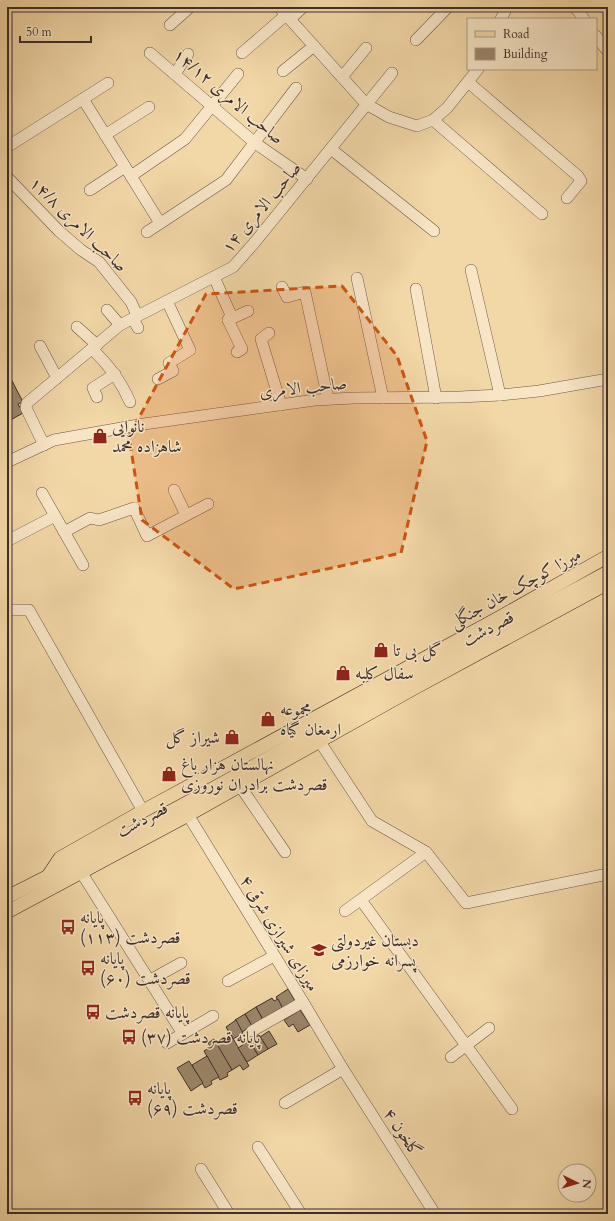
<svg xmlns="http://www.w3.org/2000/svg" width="615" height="1221" font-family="Cardo,Amiri,serif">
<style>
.building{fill:#9b866b;stroke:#3d2f2a}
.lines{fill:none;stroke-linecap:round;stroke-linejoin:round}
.minor-casing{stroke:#6a5949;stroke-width:12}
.major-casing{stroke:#3d2f2a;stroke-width:14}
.minor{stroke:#f7e5c6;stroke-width:11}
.major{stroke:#f2d7a7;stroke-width:13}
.marked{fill:#ce5310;fill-opacity:0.2;stroke:#ce5310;stroke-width:3;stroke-dasharray:8 5;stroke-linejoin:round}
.labels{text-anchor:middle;stroke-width:3;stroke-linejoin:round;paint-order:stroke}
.street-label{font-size:17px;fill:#3d2f2a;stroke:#f7e5c6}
.poi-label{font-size:17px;fill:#3d2f2a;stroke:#f7e5c6;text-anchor:start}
</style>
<rect width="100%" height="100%" fill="#f2d7a7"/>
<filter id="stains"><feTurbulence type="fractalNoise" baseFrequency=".005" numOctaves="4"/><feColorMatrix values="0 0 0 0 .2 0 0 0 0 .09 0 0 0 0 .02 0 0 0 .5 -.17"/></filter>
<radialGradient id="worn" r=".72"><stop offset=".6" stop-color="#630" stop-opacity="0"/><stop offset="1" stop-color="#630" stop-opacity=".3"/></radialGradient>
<!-- building -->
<g class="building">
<polygon points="10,377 23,402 18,404 23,413 7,422 7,379"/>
<polygon points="288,989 295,1001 283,1009 276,997"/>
<polygon points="272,998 274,1001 278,999 283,1009 263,1020 256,1007"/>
<polygon points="256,1007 263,1020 252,1026 245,1014"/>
<polygon points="300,1010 310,1025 298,1032 293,1024 289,1027 284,1020"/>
<polygon points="245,1014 252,1026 242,1032 235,1020"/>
<polygon points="236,1020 243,1033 233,1039 226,1027"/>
<polygon points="269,1031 277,1044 268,1049 260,1037"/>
<polygon points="231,1035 249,1066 243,1070 240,1065 232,1070 216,1044"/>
<polygon points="259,1035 268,1049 258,1055 249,1041"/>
<polygon points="214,1039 232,1070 227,1073 228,1076 220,1080 204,1051 211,1047 208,1043"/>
<polygon points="249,1041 258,1055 247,1062 238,1048"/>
<polygon points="207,1056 219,1077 211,1081 212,1084 205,1088 192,1065"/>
<polygon points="189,1061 203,1083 191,1091 177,1068"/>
</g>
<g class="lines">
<!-- minor casing -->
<g class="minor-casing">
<g id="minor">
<polyline points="279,7 366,104 389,117 417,126 433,120 447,108 478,69"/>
<polyline points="575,7 584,19"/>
<polyline points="290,19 303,7"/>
<polyline points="501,19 507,7"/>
<polyline points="170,25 190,7"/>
<polyline points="596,36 608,52"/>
<polyline points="416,40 448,7"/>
<polyline points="150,53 255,143 307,179"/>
<polyline points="242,53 286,15"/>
<polyline points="283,71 314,46"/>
<polyline points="175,74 188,54"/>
<polyline points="342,77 366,48"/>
<polyline points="468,82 578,176 581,181 567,198"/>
<polyline points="83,99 160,223"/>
<polyline points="433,120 542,214"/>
<polyline points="105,135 149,107"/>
<polyline points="7,147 108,83"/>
<polyline points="331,149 434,231"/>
<polyline points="131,176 185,139 238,74"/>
<polyline points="7,177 59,231 81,250 99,262 131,302 136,313 136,317"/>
<polyline points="90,190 125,167"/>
<polyline points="147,232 226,180 296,88"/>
<polyline points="471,270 500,395"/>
<polyline points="214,277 231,315 228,320 242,349 237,352"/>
<polyline points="357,278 383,398"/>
<polyline points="282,287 287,297 305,292 328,399"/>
<polyline points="416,289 436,398"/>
<polyline points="107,310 120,325"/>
<polyline points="133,319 138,328"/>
<polyline points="228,320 248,311"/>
<polyline points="77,327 97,345"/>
<polyline points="269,333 261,339 281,405"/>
<polyline points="40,346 57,378"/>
<path d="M 92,349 C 109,365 121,381 130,402"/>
<polyline points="158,379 173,371 169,363 190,350 167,301"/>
<polyline points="97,397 93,388 115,374"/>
<polyline points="44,445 26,408 27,403 120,325 233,267 255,242 392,73"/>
<polyline points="7,462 54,440 144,424 315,400 354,398 460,397 500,395 539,391 608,379"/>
<polyline points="174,490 186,515"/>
<polyline points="42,493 83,565"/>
<polyline points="64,532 90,518 99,520 134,508 147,536 208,504"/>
<polyline points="7,541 55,516"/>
<polyline points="7,610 29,610 143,811"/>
<polyline points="320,742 372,821 426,852 466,903 608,874"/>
<polyline points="240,786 285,852"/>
<polyline points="188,815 303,1002 343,1069 435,1214"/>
<polyline points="81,872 183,1034"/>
<polyline points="361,900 512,1109"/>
<polyline points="345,911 426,852"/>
<polyline points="150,980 181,963"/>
<polyline points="228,981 274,956"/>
<polyline points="252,1031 303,1002"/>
<polyline points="167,1043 213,1016"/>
<polyline points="451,1057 489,1028"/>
<polyline points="285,1103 343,1069"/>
<polyline points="258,1147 301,1214"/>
<polyline points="201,1169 229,1214"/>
</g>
</g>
<!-- major casing -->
<g class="major-casing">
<g id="major">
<polyline points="48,876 60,858 143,811 495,620 608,556"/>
<path d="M 7,897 C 141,830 272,756 402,683 C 470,645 540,609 608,572"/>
<polyline points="7,912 188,815 409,691 608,583"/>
</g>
</g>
<!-- minor -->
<use href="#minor" class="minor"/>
<!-- major -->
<use href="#major" class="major"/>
</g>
<!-- marked area -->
<path class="marked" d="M 342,286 L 397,356 L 427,441 L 401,553 L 234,589 L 142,520 L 129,436 L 206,294 Z"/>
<!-- icons -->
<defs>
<g id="shop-bare" transform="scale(1.2)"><path d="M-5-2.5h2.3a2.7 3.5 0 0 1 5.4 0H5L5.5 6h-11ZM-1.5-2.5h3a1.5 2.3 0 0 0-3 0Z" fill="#8f2418" stroke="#f7e5c6" stroke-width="2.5" paint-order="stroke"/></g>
<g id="bus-bare" transform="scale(1.2)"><path d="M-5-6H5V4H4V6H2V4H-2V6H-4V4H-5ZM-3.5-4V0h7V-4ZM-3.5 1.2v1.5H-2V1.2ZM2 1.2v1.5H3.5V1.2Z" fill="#8f2418" stroke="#f7e5c6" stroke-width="2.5" paint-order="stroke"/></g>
<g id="school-bare" transform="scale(1.2)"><path d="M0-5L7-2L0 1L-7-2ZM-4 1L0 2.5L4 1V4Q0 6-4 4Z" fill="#8f2418" stroke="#f7e5c6" stroke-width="2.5" paint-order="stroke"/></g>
</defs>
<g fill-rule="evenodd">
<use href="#shop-bare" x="100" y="436"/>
<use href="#shop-bare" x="381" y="650"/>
<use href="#shop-bare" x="343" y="673"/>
<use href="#shop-bare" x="268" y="719"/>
<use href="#shop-bare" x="232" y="737"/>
<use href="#shop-bare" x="169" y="774"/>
<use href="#bus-bare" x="68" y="927"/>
<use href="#school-bare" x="319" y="950"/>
<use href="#bus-bare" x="88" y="968"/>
<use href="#bus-bare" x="93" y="1012"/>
<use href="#bus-bare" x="129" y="1037"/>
<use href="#bus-bare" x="135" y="1098"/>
</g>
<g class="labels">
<!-- street labels -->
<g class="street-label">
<text transform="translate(229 96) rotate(40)" y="6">۱۴/۱۲ صاحب الامری</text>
<text transform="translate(261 207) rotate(-50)" y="6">۱۴ صاحب الامری</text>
<text transform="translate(79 224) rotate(44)" y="6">صاحب الامری ۱۴/۸</text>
<text transform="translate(303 387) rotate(-6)" y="6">صاحب الامری</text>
<text transform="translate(515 588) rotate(-29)" y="6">میرزا کوچک خان جنگلی</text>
<text transform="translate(488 628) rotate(-28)" y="6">قصردشت</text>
<text transform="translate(142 819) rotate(-28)" y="6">قصردشت</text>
<text transform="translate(280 933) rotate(58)" y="6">۴ میرزای شیرازی شرقی</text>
<text transform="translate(403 1132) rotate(57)" y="6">۴ گلخون</text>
</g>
<!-- poi labels -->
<g class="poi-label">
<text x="112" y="432">نانوایی<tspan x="112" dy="20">شاهزاده محمد</tspan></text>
<text x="393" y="656">گل بی تا</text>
<text x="355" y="679">سفال کلبه</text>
<text x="280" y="715">مجموعه<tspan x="280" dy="20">ارمغان گیاه</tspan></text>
<text x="220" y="743" text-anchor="end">شیراز گل</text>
<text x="181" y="770">نهالستان هزار باغ<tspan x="181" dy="20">قصردشت برادران نوروزی</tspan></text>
<text x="80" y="923">پایانه<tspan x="80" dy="20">قصردشت (۱۱۳)</tspan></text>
<text x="331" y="946">دبستان غیردولتی<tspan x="331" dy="20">پسرانه خوارزمی</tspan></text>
<text x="100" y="964">پایانه<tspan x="100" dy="20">قصردشت (۶۰)</tspan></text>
<text x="105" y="1018">پایانه قصردشت</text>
<text x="141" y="1043">پایانه قصردشت (۳۷)</text>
<text x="147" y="1094">پایانه<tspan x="147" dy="20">قصردشت (۶۹)</tspan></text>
</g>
</g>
<!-- margin -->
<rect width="615" height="1221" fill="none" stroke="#f2d7a7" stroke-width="24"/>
<rect x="8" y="8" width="599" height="1205" fill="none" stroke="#3d2f2a" stroke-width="2"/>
<rect x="12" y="12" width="591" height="1197" fill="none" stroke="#3d2f2a"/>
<!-- legend -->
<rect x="467" y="18" width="130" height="52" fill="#f7e5c6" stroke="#ad9c88"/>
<rect x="475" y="31" width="20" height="6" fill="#f2d7a7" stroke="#ad9c88"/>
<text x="503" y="38" font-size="12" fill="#3d2f2a">Road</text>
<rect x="475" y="48" width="20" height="12" fill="#9b866b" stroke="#ad9c88"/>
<text x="503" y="58" font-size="12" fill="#3d2f2a">Building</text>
<!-- north arrow -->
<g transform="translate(577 1183) rotate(95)"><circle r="19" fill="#f7e5c6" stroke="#ad9c88"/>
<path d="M0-3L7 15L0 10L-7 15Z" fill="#8f2418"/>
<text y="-6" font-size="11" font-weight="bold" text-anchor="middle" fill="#3d2f2a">N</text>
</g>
<!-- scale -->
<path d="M20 36v6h71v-6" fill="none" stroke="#3d2f2a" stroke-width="2"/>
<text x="26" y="36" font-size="12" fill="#3d2f2a" stroke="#f7e5c6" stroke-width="3" paint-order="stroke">50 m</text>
<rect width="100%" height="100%" filter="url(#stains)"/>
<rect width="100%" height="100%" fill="url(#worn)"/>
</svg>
